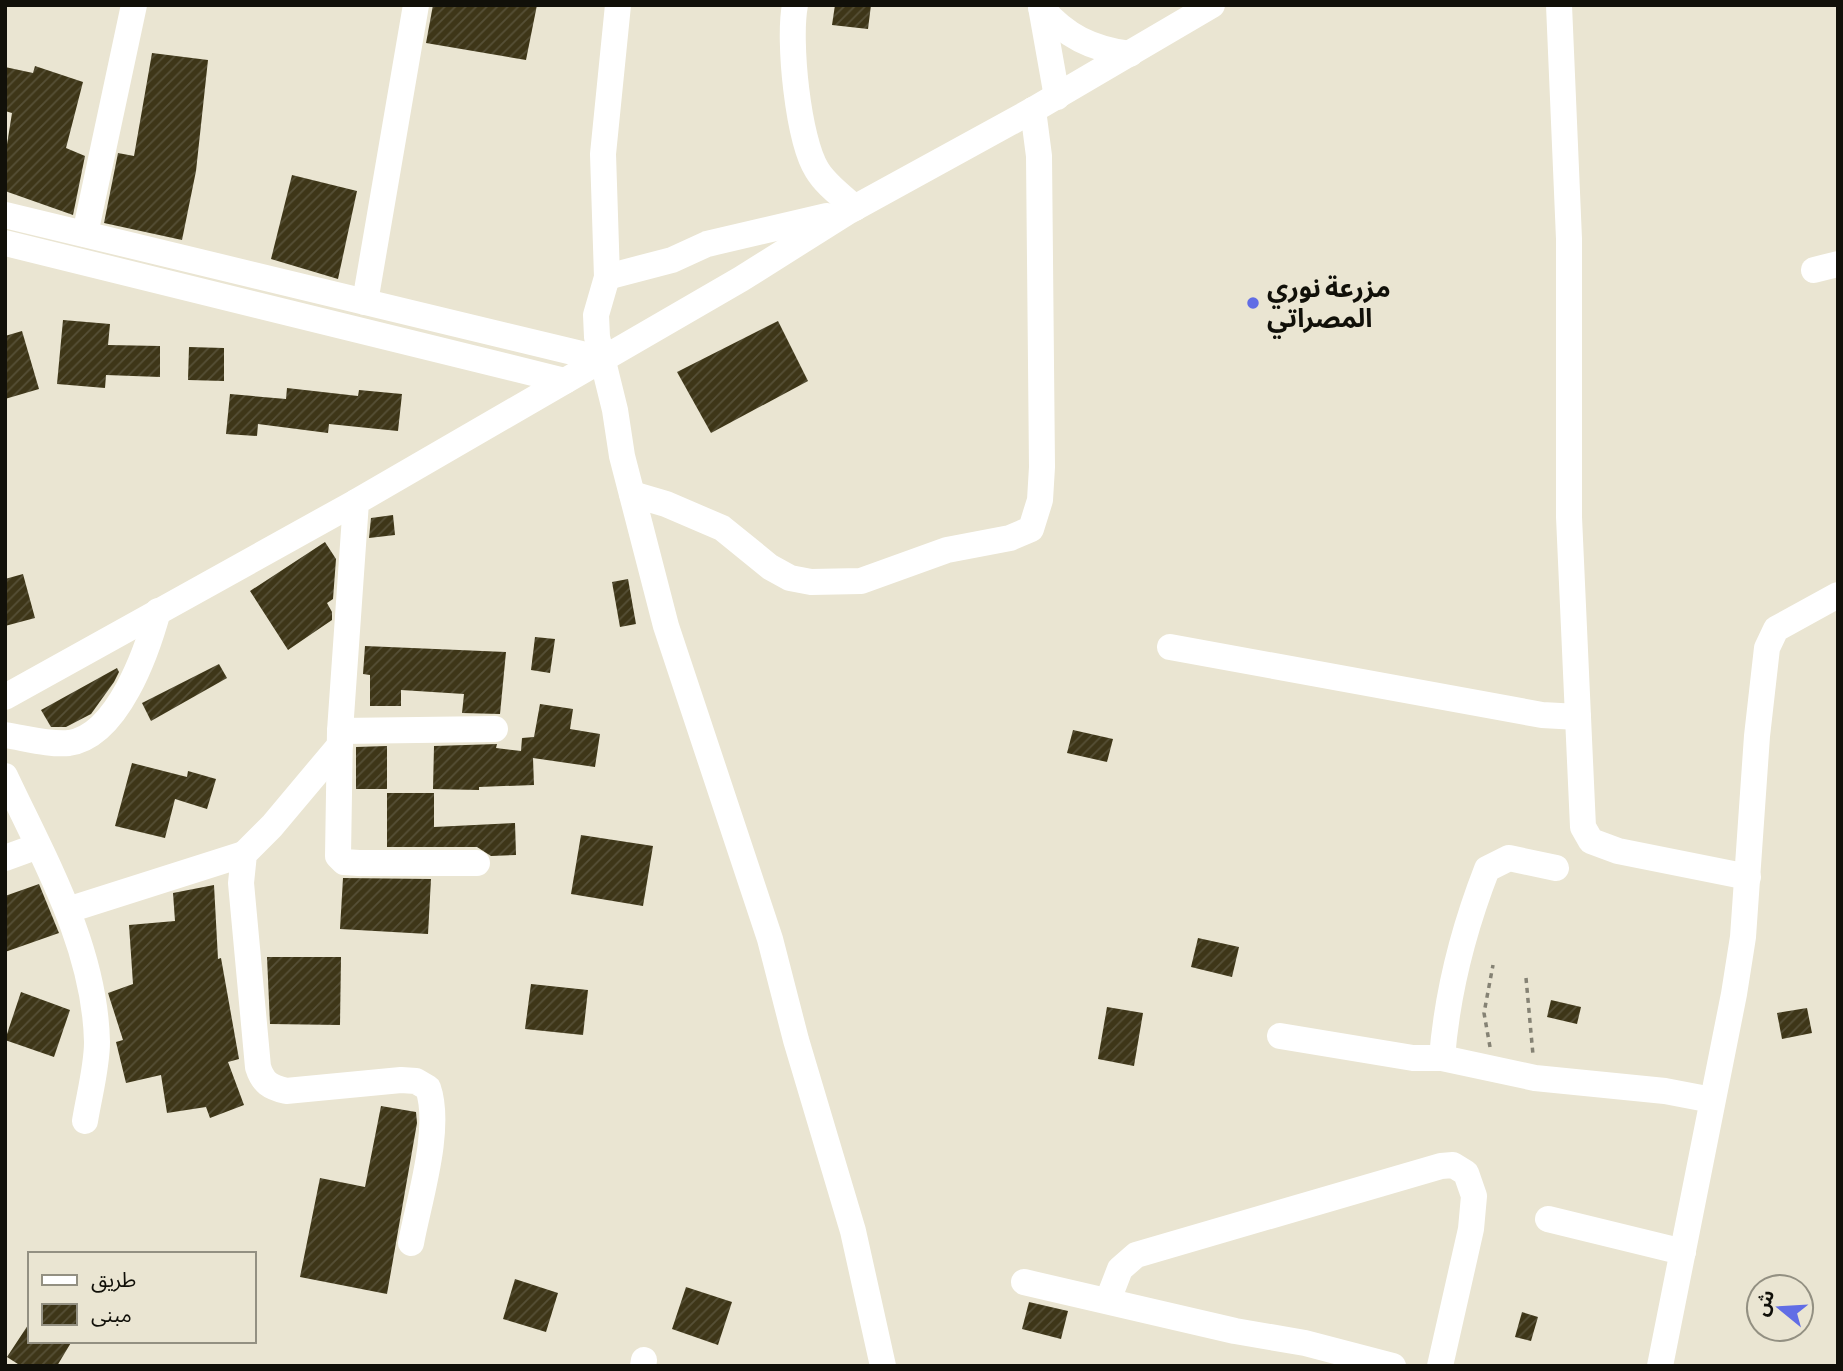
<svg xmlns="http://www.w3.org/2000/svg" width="1843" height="1371" font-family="'Sofia Sans Condensed','Noto Sans Arabic',sans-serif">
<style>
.building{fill:url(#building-hatch)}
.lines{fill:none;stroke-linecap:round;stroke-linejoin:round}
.path{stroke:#858274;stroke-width:3.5;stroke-dasharray:5 5;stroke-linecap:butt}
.minor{stroke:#fff;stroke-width:26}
.poi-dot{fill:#616de5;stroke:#eae5d2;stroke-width:2.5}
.labels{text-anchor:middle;stroke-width:7;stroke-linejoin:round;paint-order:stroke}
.poi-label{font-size:26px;font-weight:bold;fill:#111009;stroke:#eae5d2;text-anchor:start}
</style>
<defs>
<pattern id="building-hatch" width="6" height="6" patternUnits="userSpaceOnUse" patternTransform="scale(1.75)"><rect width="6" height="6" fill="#3e3618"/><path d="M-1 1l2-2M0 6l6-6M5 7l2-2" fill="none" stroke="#565037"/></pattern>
</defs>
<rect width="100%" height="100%" fill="#eae5d2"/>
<!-- building -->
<g class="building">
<polygon points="433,5 537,5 526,60 426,43"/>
<polygon points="835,5 871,5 868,29 832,25"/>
<polygon points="152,53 208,60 196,171 182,240 104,223 118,153 134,156"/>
<polygon points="35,66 83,82 66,148 85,156 73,215 5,191 5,157 12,113 5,111 5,67 33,73"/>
<polygon points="292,175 357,191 338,279 271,259"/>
<polygon points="63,320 110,324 108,345 160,346 160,377 106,375 105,388 57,384"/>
<polygon points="778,321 808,381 711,433 677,372"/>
<polygon points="22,331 39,389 5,399 5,336"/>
<polygon points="189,347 224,348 224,381 188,380"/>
<polygon points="287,388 358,396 359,390 402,394 398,431 329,424 328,433 258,424 257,436 226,434 230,394 286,399"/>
<polygon points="393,515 395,535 369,538 371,518"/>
<polygon points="325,542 336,559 333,599 327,603 332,612 332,620 288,650 250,591"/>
<polygon points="23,574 35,618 5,626 5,579"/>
<polygon points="628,579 636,624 620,627 612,582"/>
<polygon points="535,637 555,639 550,673 531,670"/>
<polygon points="365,646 506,652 500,714 462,713 464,694 401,690 401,706 370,706 370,675 363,674"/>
<polygon points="219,664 227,678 151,721 142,703"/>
<polygon points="117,668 119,672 114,682 91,714 66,727 51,727 41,710"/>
<polygon points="540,704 573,709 570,729 600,734 595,767 533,758 534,785 479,787 479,790 433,789 434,746 497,744 496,748 521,751 522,738 534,737"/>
<polygon points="1073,730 1113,739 1107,762 1067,753"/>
<polygon points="387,746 387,789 356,789 356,747"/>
<polygon points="132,763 187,777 188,771 216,779 207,809 175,799 165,838 115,826"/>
<polygon points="387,793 434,793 434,827 515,823 516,855 491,856 477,847 387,847"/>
<polygon points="581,835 653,846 643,906 571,894"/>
<polygon points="343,878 431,879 428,934 340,929"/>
<polygon points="39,884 59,933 5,952 5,896"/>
<polygon points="214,885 218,959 221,958 239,1059 228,1062 244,1105 210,1118 206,1107 167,1113 161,1075 126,1083 116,1042 123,1040 108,993 133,984 129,925 175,921 173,893"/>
<polygon points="1198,938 1239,947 1232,977 1191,967"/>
<polygon points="267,957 341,957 340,1025 270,1024"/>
<polygon points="531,984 588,990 583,1035 525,1029"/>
<polygon points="21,992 70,1010 54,1057 5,1040"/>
<polygon points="1551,1000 1581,1007 1577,1024 1547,1017"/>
<polygon points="1107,1007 1143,1013 1134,1066 1098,1059"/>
<polygon points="1807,1008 1812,1033 1782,1039 1777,1013"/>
<polygon points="381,1106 416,1112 417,1123 387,1294 300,1277 320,1178 365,1187"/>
<polygon points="515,1279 558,1293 546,1332 503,1319"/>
<polygon points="686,1287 732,1302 718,1345 672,1329"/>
<polygon points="1029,1302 1068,1311 1061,1339 1022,1329"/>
<polygon points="1522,1312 1538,1317 1531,1341 1515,1337"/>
<polygon points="30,1322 30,1341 72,1341 57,1366 21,1366 7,1357"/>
</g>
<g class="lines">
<!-- path -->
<g class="path">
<polyline points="1526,978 1533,1055"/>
<polyline points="1490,1047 1484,1013 1493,965"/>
</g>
<!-- minor -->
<g class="minor">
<polyline points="618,5 603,154 607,277 596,315 597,337 615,410 622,456 666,626 770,939 796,1040 853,1231 883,1366"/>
<path d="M 795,5 C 788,40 798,140 817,170 C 826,185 842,196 855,208"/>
<path d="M 1041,7 C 1065,36 1092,49 1130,54"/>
<polyline points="1041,7 1057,97"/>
<polyline points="5,215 602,359"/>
<polyline points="85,234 134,5"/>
<polyline points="5,243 565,381"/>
<polyline points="1814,270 1838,264"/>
<polyline points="607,277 672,260 707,244 827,216"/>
<polyline points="365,302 416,5"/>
<polyline points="632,494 666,504 722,528 770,567 790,578 811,582 861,581 947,550 1010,538 1031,529 1040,500 1042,467 1039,156 1033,110"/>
<polyline points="1170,647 1542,715 1578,717 1569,517 1569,239 1559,5"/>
<polyline points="5,697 356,502"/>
<polyline points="1578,717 1583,827 1591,841 1618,851 1748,877"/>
<polyline points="340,731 495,729"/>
<path d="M 5,735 C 25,738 50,745 69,743 C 118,736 147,651 158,611"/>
<path d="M 340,745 L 272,826 L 244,854 L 241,883 L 258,1067 C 263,1083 270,1087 286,1091 L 401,1080 L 416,1081 L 428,1088 C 442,1129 419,1200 411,1243"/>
<path d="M 5,776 C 44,859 95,947 97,1042 C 97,1067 89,1096 85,1121"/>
<polyline points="5,858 38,846"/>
<polyline points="477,863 359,863 344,862 338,856 340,731 356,502 741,279 849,211 1033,110 1212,5"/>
<polyline points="68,910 244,854"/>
<polyline points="1280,1036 1413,1058 1442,1058 1535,1078 1665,1091 1712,1100"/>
<path d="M 1442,1058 C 1447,994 1464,928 1487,869 L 1509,858 L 1556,868"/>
<polyline points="1548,1219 1683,1252"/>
<polyline points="1024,1282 1235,1331 1305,1343 1393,1366"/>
<polyline points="1108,1300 1120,1269 1136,1255 1441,1166 1453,1165 1466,1173 1474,1196 1471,1229 1440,1366"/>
<polyline points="643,1366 644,1360"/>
<polyline points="1660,1366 1734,994 1743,937 1757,736 1767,648 1776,629 1838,595"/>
</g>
</g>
<!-- markers -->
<circle class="poi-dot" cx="1253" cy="303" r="7"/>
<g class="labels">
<!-- poi labels -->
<g class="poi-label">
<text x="1267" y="297">مزرعة نوري<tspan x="1267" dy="30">المصراتي</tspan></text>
</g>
</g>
<!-- border -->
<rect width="1843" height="1371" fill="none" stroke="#111009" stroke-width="14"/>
<!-- legend -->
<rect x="28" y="1252" width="228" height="91" fill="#eae5d2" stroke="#939082" stroke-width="2"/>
<rect x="42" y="1275" width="35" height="10" fill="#ffffff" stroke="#939082" stroke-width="2"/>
<text x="91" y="1287" font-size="21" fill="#111009">طريق</text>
<rect x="42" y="1304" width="35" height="21" fill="url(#building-hatch)" stroke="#939082" stroke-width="2"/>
<text x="91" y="1322" font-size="21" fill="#111009">مبنى</text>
<!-- north arrow -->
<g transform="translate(1780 1308) rotate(288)"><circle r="33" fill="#eae5d2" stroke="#939082" stroke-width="2"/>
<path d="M0-5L12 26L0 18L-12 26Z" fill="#616de5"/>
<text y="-10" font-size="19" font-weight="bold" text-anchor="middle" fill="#111009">ش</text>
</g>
</svg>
